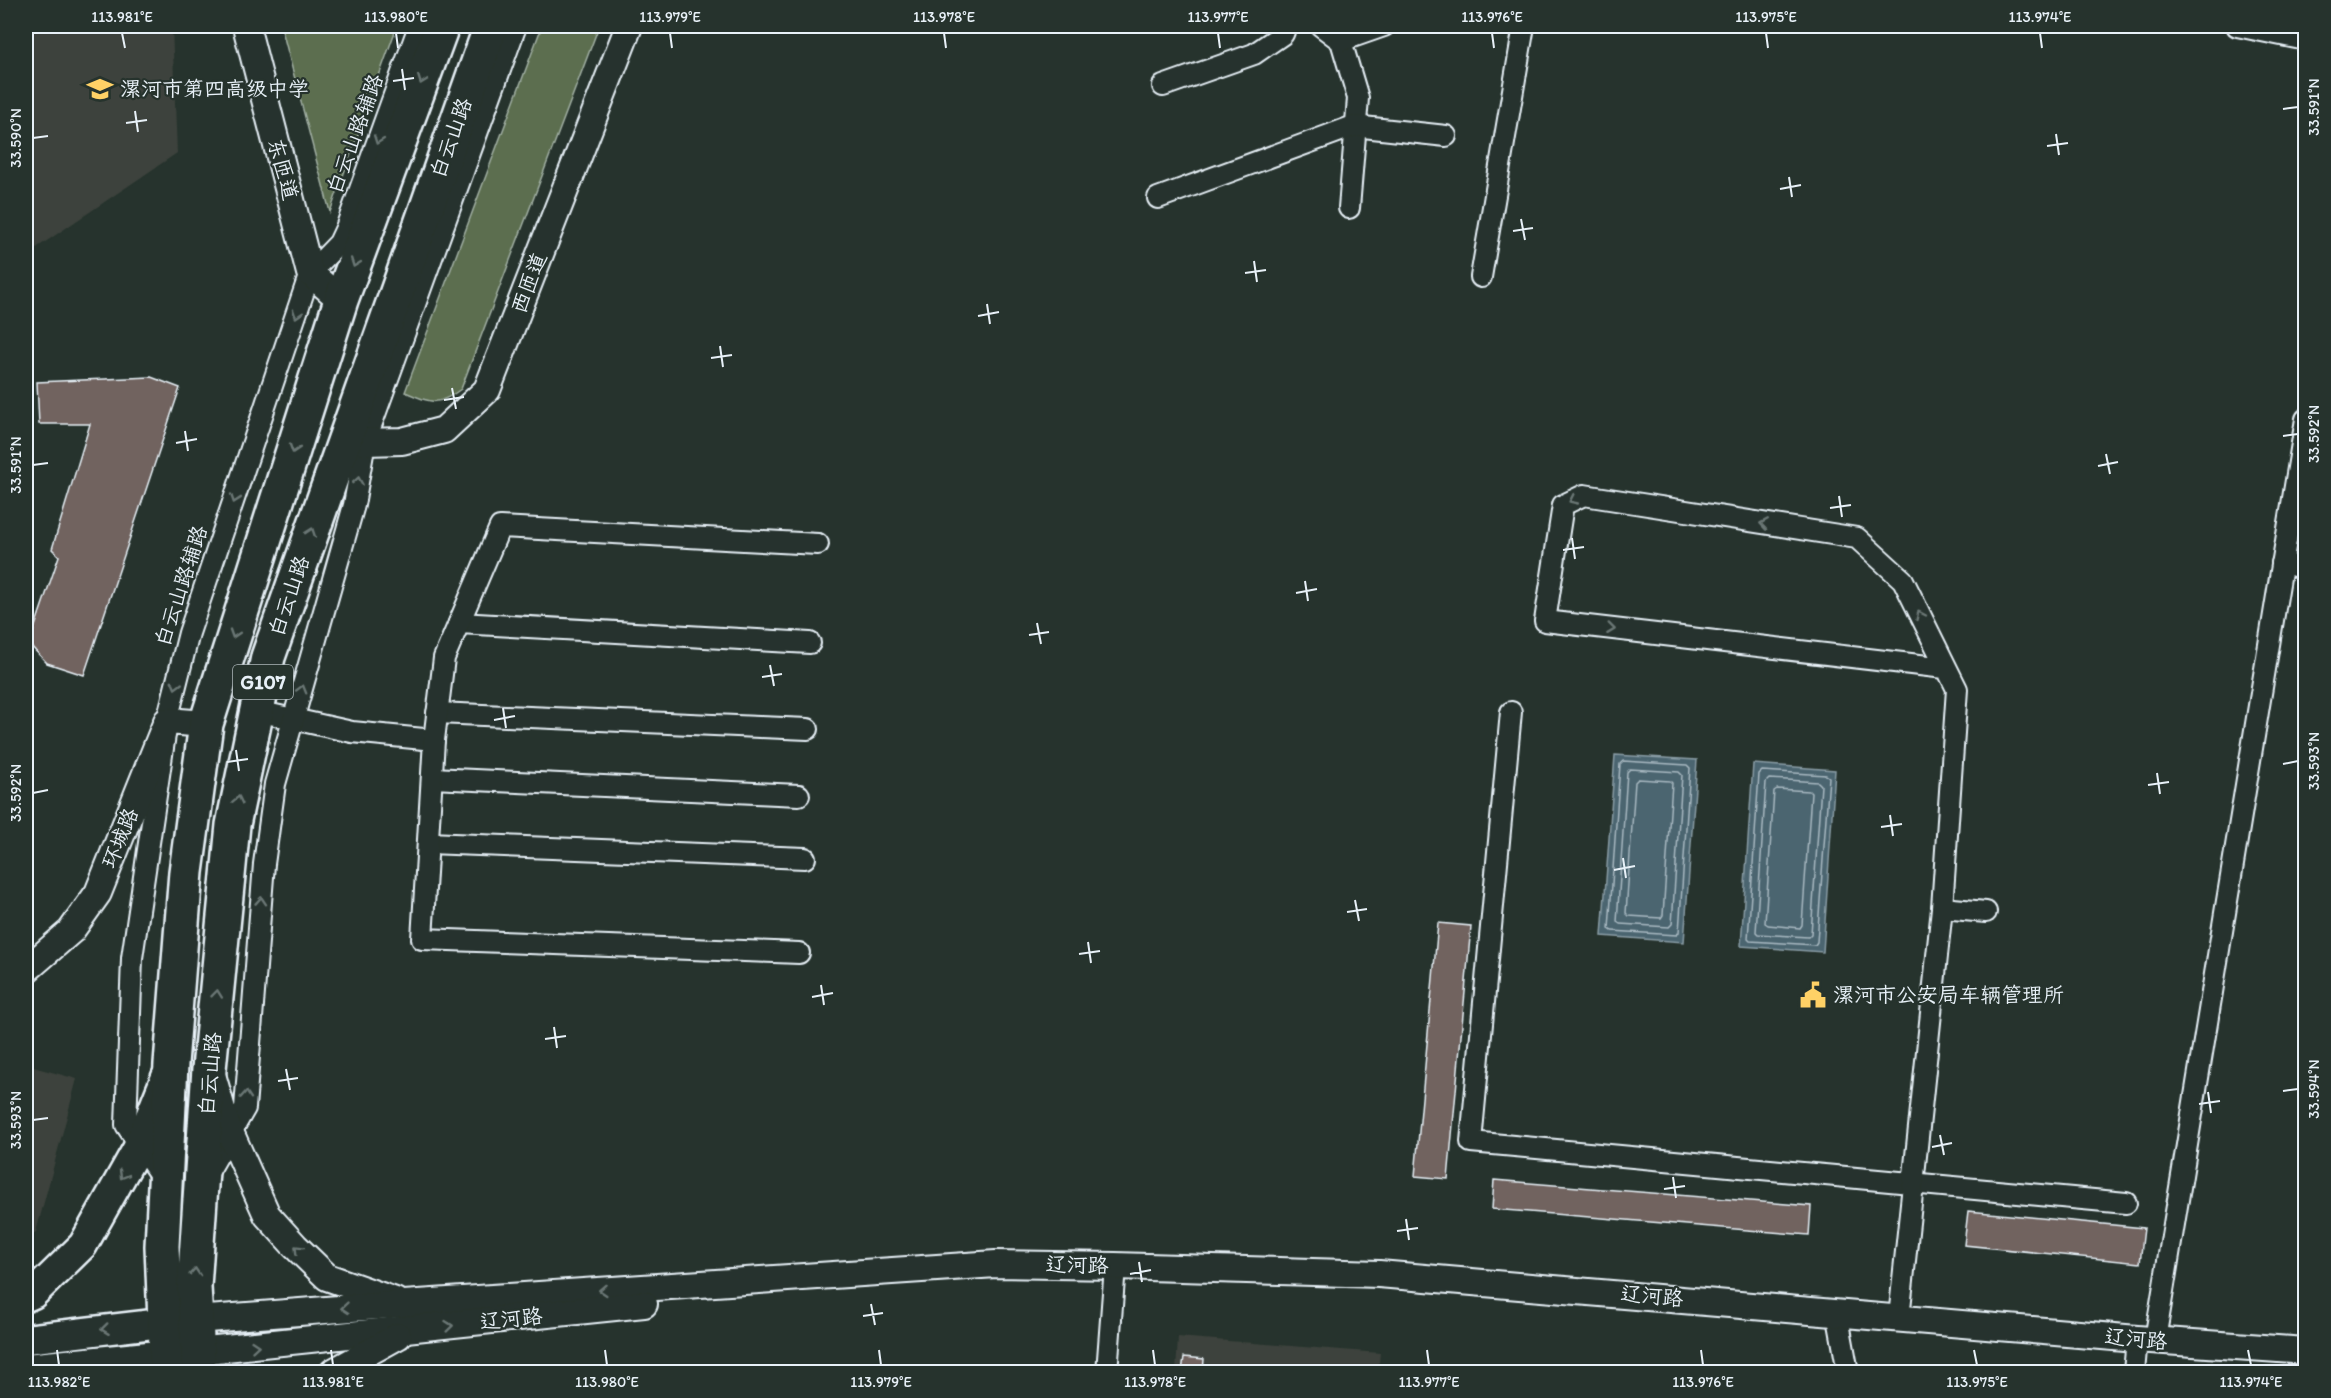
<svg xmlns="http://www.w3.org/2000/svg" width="2331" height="1398" font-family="Itim,'LXGW WenKai TC',sans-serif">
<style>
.built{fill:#3c423c}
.green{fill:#5c6e50;stroke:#a2b0a4;stroke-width:1.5}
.water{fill:#4b6570;stroke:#8a9da6;stroke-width:1.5}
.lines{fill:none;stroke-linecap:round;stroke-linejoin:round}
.shore{stroke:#a9b9c2;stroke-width:1.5}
.building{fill:#71645f;stroke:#e8f1f8;stroke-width:1.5}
.minor-casing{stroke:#e8f1f8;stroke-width:24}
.tertiary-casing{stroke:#e8f1f8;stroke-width:30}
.secondary-casing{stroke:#e8f1f8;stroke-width:33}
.trunk-casing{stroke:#e8f1f8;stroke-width:38}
.minor{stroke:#26332d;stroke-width:20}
.tertiary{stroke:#26332d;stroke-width:26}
.secondary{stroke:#26332d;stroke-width:28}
.trunk{stroke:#26332d;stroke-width:33}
.oneway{stroke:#6a7674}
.ticks{fill:none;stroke:#e8f1f8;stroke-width:2}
.labels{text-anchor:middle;stroke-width:4.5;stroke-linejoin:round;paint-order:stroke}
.shield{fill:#26332d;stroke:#aeb8bb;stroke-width:1.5}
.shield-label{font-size:20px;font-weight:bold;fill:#e8f1f8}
.poi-label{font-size:21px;fill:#e8f1f8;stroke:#26332d;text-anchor:start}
.street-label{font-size:21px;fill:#e8f1f8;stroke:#26332d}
.neatline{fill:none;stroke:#e8f1f8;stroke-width:2}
.ticks-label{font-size:15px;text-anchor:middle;fill:#e8f1f8}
</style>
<rect width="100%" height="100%" fill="#26332d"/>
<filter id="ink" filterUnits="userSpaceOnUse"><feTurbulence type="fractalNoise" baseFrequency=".0167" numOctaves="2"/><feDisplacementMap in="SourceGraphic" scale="12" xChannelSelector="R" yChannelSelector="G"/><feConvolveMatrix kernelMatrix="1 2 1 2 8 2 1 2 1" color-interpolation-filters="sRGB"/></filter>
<g filter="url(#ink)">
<!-- built -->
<g class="built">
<polygon points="26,26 172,26 177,153 26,255"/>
<polygon points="26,1065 77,1079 36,1232 26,1238"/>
<polygon points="1178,1337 1380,1353 1378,1372 1176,1372"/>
</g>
<!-- green -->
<g class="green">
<polygon points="281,26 397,26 330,212"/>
<path d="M 542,26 L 599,26 L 461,389 C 437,407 432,403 405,392 Z"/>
</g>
<!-- water -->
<g class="water">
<polygon points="1615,755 1697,760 1684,942 1602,936"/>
<polygon points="1753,764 1835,770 1823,952 1741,946"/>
</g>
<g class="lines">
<!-- shore -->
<g class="shore">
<polygon points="1623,761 1687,765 1690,768 1679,932 1677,935 1612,931 1609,929 1620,764"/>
<polygon points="1630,769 1679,772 1682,775 1672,924 1669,927 1620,924 1617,922 1627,772"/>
<polygon points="1762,771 1826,775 1829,777 1817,942 1815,945 1750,941 1748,939 1759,774"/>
<polygon points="1638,779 1670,781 1672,783 1663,915 1661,918 1629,916 1626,913 1635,782"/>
<polygon points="1769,779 1818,782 1821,785 1811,934 1808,937 1758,934 1756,932 1766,782"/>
<polygon points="1777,789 1809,791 1811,793 1802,925 1800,928 1768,925 1765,923 1774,791"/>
</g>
</g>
<!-- building -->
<g class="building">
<polygon points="26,319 33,356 26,357"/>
<polygon points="151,377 180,388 84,675 47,663 29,644 59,556 52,549 90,424 39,424 37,382"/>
<polygon points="1438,923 1471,926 1448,1179 1415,1176"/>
<polygon points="1494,1180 1811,1206 1809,1235 1492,1209"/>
<polygon points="1968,1211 2144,1228 2140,1263 1964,1245"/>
<polygon points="1184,1357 1204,1359 1203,1372 1182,1372"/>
</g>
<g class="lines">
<!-- minor casing -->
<g class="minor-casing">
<g id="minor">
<polyline points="1321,26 1341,41 1358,98 1349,208"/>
<polyline points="2237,26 2306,40"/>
<polyline points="1341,41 1384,26"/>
<polyline points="1163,86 1254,54 1283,34 1286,26"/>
<polyline points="1158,198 1354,126 1446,136"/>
<polyline points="1481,277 1524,26"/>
<polyline points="2282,563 2299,567 2306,566"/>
<polyline points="459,623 810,643"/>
<polyline points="257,711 352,732 434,740"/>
<polyline points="1511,712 1471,1142 2126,1203"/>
<polyline points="437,713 808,729"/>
<polyline points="432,778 799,795"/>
<polyline points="428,843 805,858"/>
<polyline points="1942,908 1986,912"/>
<polyline points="799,953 422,939 434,740 444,658 500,527 818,544"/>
<polyline points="207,1174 245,1108 264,864 275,784 354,505 365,442 516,26"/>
<polyline points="164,1181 126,1125 132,958 167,721 189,633 310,273 339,243 346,228 419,26"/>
<polyline points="1837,1312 1848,1372"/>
<polyline points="1899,1318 1942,908 1957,689 1903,580 1857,538 1584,495 1563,505 1545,621 1945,668"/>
<polyline points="2155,1340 2306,419"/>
<polyline points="1107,1372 1115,1266"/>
<polyline points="2134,1372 2137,1339"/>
</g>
</g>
<!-- tertiary casing -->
<g class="tertiary-casing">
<g id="tertiary">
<polyline points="246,26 310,273 341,300"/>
<polyline points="344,437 365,442 402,441 444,430 487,390 629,26"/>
<polyline points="26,970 71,931 98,893 167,721 206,724"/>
<polyline points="213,1078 226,1123 267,1215 295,1246 327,1277 395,1301"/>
<polyline points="195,1320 404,1304 996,1264 1115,1266 1379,1274 2137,1339 2306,1351"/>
<polyline points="197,1351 644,1304"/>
<polyline points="333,1372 398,1336"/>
</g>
</g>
<!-- secondary casing -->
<g class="secondary-casing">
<g id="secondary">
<polyline points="26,1297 33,1294 83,1245 137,1149 166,1077"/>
<polyline points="26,1339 187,1320"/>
<polyline points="26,1368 189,1352"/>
</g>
</g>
<!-- trunk casing -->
<g class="trunk-casing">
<g id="trunk">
<polyline points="167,1372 162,1246 171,1064 186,872 206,724 341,300 442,26"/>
<polyline points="199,1372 194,1287 209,1069 233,825 268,657 491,26"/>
</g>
</g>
<!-- minor -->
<use href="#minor" class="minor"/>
<!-- tertiary -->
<use href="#tertiary" class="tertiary"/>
<!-- secondary -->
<use href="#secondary" class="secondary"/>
<!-- trunk -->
<use href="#trunk" class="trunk"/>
</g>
<!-- one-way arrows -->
<defs><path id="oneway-chevron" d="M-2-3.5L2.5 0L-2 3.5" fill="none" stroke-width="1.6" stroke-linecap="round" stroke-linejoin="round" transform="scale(1.5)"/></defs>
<g class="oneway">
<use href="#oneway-chevron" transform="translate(422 80) rotate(110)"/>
<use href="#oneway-chevron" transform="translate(378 140) rotate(110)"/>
<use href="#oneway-chevron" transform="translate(355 263) rotate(110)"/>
<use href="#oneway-chevron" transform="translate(297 314) rotate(108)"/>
<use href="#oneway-chevron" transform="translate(294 449) rotate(108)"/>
<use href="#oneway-chevron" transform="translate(358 481) rotate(-81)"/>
<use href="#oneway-chevron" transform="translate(235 499) rotate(109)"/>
<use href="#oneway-chevron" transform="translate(1573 500) rotate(155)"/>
<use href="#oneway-chevron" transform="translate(1764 524) rotate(-171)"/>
<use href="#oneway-chevron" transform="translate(311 532) rotate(-71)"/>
<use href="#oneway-chevron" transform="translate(1920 615) rotate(-115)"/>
<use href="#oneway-chevron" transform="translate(1611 629) rotate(7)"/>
<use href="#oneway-chevron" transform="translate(234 634) rotate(108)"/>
<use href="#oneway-chevron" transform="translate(176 685) rotate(105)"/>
<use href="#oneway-chevron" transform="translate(302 689) rotate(-74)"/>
<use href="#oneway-chevron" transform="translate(238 800) rotate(-78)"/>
<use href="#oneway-chevron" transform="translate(261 901) rotate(-86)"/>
<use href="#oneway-chevron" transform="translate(217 994) rotate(-84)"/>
<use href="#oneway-chevron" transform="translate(246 1095) rotate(-86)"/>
<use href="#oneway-chevron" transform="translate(123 1175) rotate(120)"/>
<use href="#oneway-chevron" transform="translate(298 1249) rotate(-135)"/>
<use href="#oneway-chevron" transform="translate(195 1272) rotate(-86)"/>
<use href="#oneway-chevron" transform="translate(603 1290) rotate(176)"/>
<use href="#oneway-chevron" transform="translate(345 1308) rotate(175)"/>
<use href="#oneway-chevron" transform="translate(449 1326) rotate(-6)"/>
<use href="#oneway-chevron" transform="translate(105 1329) rotate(173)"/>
<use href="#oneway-chevron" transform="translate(255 1346) rotate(-5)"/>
</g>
</g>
<!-- ticks -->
<path class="ticks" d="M 122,33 L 125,48M 396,33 L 398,48M 670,33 L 672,48M 944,33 L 946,48M 1218,33 L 1220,48M 1492,33 L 1494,48M 1766,33 L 1768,48M 2040,33 L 2042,48M 402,69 L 405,90M 393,81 L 414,78M 2283,109 L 2298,107M 135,111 L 138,132M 126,123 L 147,120M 2056,134 L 2059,155M 33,138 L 48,136M 2047,146 L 2068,143M 1789,177 L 1792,197M 1780,189 L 1801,185M 1521,219 L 1525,240M 1513,231 L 1533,228M 1254,261 L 1257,282M 1245,273 L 1266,270M 987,304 L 990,324M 978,316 L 999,312M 720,346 L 723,367M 711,358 L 732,355M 452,388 L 456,409M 444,400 L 464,397M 185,431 L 188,451M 2283,436 L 2298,434M 176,443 L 197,439M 2106,454 L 2110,474M 33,465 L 48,463M 2098,466 L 2118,462M 1839,496 L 1842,517M 1830,508 L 1851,505M 1572,538 L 1575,559M 1563,550 L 1584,547M 1305,581 L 1308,601M 1296,593 L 1317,589M 1037,623 L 1041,644M 1029,635 L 1049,632M 770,665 L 774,686M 762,677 L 782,674M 503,708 L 506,728M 494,720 L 515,716M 236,750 L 239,771M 227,762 L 248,759M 2283,764 L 2298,761M 2157,773 L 2160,794M 2148,785 L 2169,782M 33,793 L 48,790M 1890,815 L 1893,836M 1881,827 L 1902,824M 1623,858 L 1626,878M 1614,870 L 1635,866M 1355,900 L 1359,921M 1347,912 L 1367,909M 1088,942 L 1091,963M 1079,954 L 1100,951M 821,985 L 824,1005M 812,997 L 833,993M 554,1027 L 557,1048M 545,1039 L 566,1036M 286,1069 L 290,1090M 278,1081 L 298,1078M 2283,1091 L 2298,1089M 2208,1092 L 2211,1113M 2199,1104 L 2220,1101M 33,1120 L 48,1118M 1940,1135 L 1944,1155M 1932,1147 L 1952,1143M 1673,1177 L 1676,1198M 1664,1189 L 1685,1186M 1406,1219 L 1409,1240M 1397,1231 L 1418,1228M 1139,1262 L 1142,1282M 1130,1274 L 1151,1270M 871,1304 L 875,1325M 863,1316 L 883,1313M 57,1350 L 59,1365M 331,1350 L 333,1365M 605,1350 L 607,1365M 879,1350 L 881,1365M 1153,1350 L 1155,1365M 1427,1350 L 1429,1365M 1701,1350 L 1703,1365M 1974,1350 L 1977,1365M 2248,1350 L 2251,1365"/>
<!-- icons -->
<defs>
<g id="school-bare" transform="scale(2.07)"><path d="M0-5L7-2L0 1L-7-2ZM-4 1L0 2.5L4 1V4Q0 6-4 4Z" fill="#ffd166" stroke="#26332d" stroke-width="2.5" paint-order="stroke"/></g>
<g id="civic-bare" transform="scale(2.07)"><path d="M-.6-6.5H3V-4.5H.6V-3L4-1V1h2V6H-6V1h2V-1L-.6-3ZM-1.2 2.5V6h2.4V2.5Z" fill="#ffd166" stroke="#26332d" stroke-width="2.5" paint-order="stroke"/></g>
</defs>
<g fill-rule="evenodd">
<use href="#school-bare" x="100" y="89"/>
<use href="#civic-bare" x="1813" y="995"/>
</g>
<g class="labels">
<!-- shield labels -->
<rect class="shield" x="233" y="665" width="60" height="34" rx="4.5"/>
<g class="shield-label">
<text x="263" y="689">G107</text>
</g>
<!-- poi labels -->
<g class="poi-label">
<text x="120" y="96">漯河市第四高级中学</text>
<text x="1833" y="1002">漯河市公安局车辆管理所</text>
</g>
<!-- street labels -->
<g class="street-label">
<text transform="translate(355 134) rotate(-70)" y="7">白云山路辅路</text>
<text transform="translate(451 138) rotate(-70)" y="7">白云山路</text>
<text transform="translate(283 169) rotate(75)" y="7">东匝道</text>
<text transform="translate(529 283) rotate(-69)" y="7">西匝道</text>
<text transform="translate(181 586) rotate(-72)" y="7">白云山路辅路</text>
<text transform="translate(289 596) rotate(-71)" y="7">白云山路</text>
<text transform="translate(120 838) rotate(-68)" y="7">环城路</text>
<text transform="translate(210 1074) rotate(-85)" y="7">白云山路</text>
<text transform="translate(1077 1265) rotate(1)" y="7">辽河路</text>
<text transform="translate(1652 1296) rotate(5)" y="7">辽河路</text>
<text transform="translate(511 1319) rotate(-6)" y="7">辽河路</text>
<text transform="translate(2136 1339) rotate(5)" y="7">辽河路</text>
</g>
</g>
<!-- margin -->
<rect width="2331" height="1398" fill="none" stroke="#26332d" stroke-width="66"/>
<rect x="33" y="33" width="2265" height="1332" class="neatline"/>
<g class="ticks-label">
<text x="122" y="22">113.981°E</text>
<text x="396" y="22">113.980°E</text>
<text x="670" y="22">113.979°E</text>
<text x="944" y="22">113.978°E</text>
<text x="1218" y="22">113.977°E</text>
<text x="1492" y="22">113.976°E</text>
<text x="1766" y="22">113.975°E</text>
<text x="2040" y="22">113.974°E</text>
<text transform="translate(2314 107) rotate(-90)" y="5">33.591°N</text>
<text transform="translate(16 138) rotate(-90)" y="5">33.590°N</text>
<text transform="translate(2314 434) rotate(-90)" y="5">33.592°N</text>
<text transform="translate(16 465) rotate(-90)" y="5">33.591°N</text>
<text transform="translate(2314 761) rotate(-90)" y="5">33.593°N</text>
<text transform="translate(16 793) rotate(-90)" y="5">33.592°N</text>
<text transform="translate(2314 1089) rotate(-90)" y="5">33.594°N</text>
<text transform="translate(16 1120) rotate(-90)" y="5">33.593°N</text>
<text x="59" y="1387">113.982°E</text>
<text x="333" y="1387">113.981°E</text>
<text x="607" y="1387">113.980°E</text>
<text x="881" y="1387">113.979°E</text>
<text x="1155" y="1387">113.978°E</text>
<text x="1429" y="1387">113.977°E</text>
<text x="1703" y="1387">113.976°E</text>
<text x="1977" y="1387">113.975°E</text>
<text x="2251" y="1387">113.974°E</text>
</g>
</svg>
